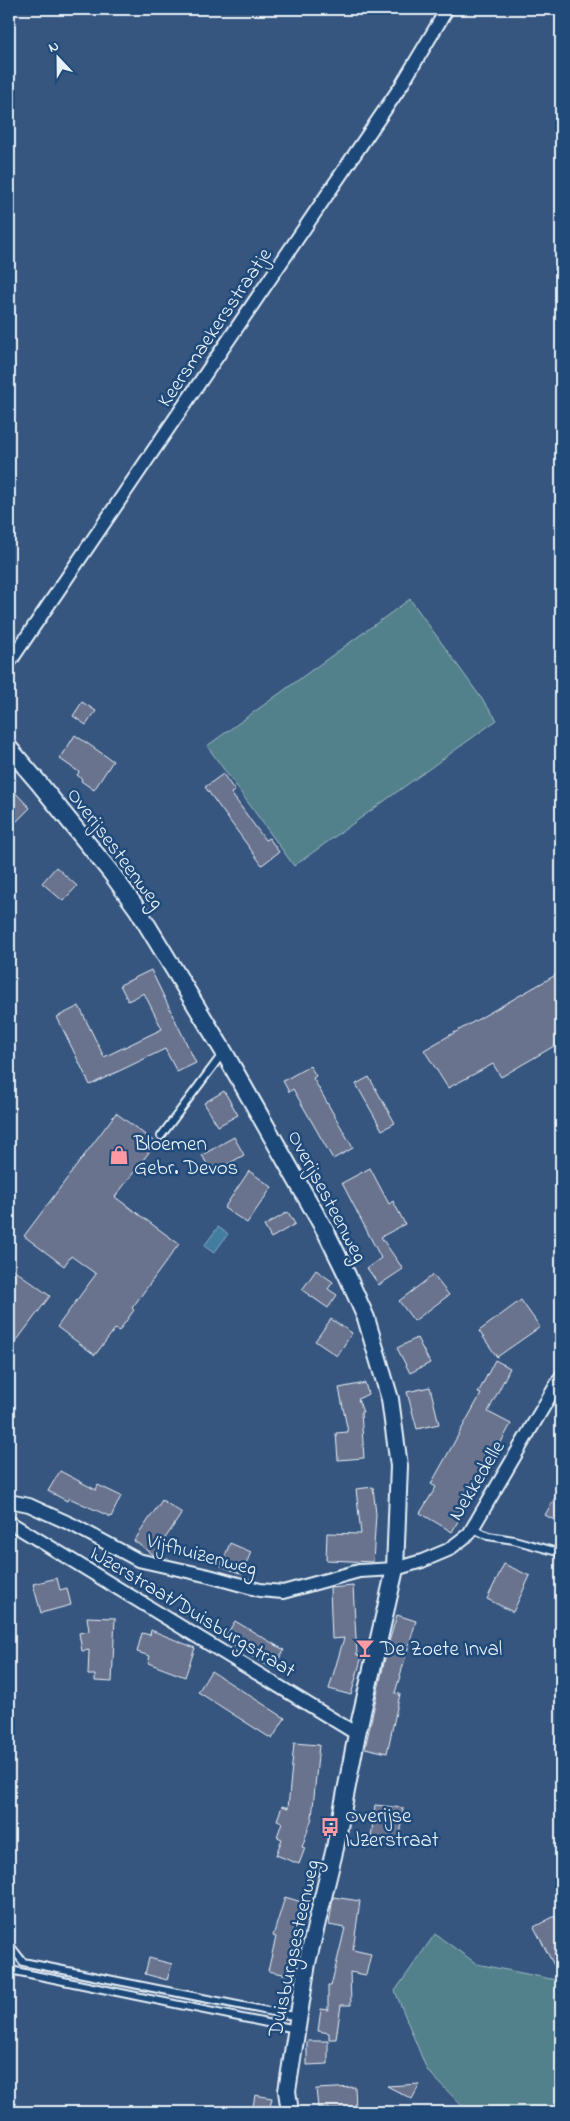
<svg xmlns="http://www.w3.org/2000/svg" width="570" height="2121" font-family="'Indie Flower',sans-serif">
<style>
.green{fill:#53818b;stroke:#9eb9c2}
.water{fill:#437b9f;stroke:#85aac3}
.building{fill:#6b738d;stroke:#e8f1f8}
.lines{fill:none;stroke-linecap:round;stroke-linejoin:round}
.service-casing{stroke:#e8f1f8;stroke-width:10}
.minor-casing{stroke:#e8f1f8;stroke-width:16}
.tertiary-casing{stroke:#e8f1f8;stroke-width:20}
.service{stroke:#1f4a7a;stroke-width:6}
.minor{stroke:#1f4a7a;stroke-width:12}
.tertiary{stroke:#1f4a7a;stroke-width:16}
.labels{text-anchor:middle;stroke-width:5;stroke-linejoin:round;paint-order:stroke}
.street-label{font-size:21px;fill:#e8f1f8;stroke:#1f4a7a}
.poi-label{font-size:21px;fill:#e8f1f8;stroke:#1f4a7a;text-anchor:start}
</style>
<rect width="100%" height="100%" fill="#365680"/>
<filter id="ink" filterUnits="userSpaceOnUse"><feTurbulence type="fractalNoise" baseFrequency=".02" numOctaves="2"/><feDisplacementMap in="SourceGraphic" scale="10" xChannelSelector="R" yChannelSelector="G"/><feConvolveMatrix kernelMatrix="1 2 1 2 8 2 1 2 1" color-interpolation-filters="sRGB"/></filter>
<g filter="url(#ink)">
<!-- green -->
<g class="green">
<polygon points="410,599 497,720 294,866 207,746"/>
<polygon points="435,1934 477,1964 561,1981 561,2112 468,2112 427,2070 395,1991"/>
</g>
<!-- water -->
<polygon class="water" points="218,1227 228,1234 214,1253 204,1246"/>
<!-- building -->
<g class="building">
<polygon points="82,702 96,711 86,725 73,716"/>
<polygon points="75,735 113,761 94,790 81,781 82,779 77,775 79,772 60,759"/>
<polygon points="223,774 235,791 231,793 265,840 269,838 279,852 262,865 205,787"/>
<polygon points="9,786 30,808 9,829"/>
<polygon points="56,867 77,886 63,901 42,883"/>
<polygon points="151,970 196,1063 177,1072 165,1049 90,1085 57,1017 79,1006 104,1057 162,1029 144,993 128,1001 120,985"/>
<polygon points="561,972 561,1042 501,1077 493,1064 448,1088 424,1050"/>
<polygon points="310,1066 316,1076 313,1078 353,1148 333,1159 293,1089 289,1092 283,1081"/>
<polygon points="369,1077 395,1123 382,1130 356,1084"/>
<polygon points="224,1091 238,1115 218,1126 204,1103"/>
<polygon points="116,1113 156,1143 115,1197 179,1244 132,1308 134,1310 119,1331 115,1329 95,1355 57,1327 96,1274 71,1256 64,1266 24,1236"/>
<polygon points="234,1137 244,1155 212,1173 202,1155"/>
<polygon points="370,1168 389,1204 393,1201 405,1224 381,1237 403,1269 379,1285 367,1268 381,1258 342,1183"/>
<polygon points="249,1171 272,1187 247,1223 224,1208"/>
<polygon points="288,1212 295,1224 271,1238 264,1226"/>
<polygon points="9,1266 50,1296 9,1351"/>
<polygon points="316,1270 333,1282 328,1289 337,1295 328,1308 302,1290"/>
<polygon points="433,1275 449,1295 414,1321 399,1301"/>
<polygon points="521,1300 540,1327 497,1357 479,1331"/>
<polygon points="331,1319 352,1333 337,1356 315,1341"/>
<polygon points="417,1338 430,1363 410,1373 397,1348"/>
<polygon points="495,1360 510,1368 488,1412 511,1424 452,1532 420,1513 436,1487 431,1484 481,1394 478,1393"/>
<polygon points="365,1383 368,1394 358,1399 363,1412 361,1412 364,1458 338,1460 336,1433 348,1432 339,1388"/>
<polygon points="430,1387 439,1424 417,1429 407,1392"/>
<polygon points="60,1471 96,1490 98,1485 121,1496 111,1517 69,1498 67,1501 48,1491"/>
<polygon points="373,1487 376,1514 373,1562 326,1560 327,1533 361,1534 356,1489"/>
<polygon points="561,1487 561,1524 545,1515"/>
<polygon points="162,1500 182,1513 154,1555 134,1541"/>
<polygon points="230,1543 251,1552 242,1574 221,1566"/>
<polygon points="504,1564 530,1576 513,1612 487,1599"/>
<polygon points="57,1578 60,1590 67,1588 71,1605 41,1613 33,1584"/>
<polygon points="353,1586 357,1655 362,1656 351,1695 329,1689 344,1638 332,1639 330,1588"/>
<polygon points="397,1615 416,1621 395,1693 400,1694 387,1753 365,1748 388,1645"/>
<polygon points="87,1617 115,1618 112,1682 95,1681 95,1675 88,1675 89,1650 82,1651 79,1633 89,1631"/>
<polygon points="235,1621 284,1650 273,1669 224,1639"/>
<polygon points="151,1630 195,1648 185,1677 148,1663 150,1656 137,1652 142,1633 150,1635"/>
<polygon points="211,1671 285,1718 272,1739 198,1692"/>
<polygon points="294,1743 319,1745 312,1818 302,1847 305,1848 299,1864 276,1855 282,1839 277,1837 282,1822 277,1820 282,1806 288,1808"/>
<polygon points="375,1805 403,1808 400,1841 371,1838"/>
<polygon points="285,1897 308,1904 290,1962 288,1975 268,1971 276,1937 273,1936"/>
<polygon points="333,1897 360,1901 353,1950 371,1954 366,1975 350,1972 351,2005 341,2005 336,2039 329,2039 329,2033 318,2031 321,2009 328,2010 328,1986 331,1986 345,1928 329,1925"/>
<polygon points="555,1916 561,1928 561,1979 534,1927"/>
<polygon points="149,1958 172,1964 167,1980 145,1974"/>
<polygon points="307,2041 328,2041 328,2064 307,2065"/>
<polygon points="420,2084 412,2099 387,2086"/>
<polygon points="355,2087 356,2108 328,2110 328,2108 318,2108 316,2089"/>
<polygon points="255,2095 272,2098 269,2112 252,2112"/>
</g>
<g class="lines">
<!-- service casing -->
<g class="service-casing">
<g id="service">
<polyline points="161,1136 223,1053"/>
<polyline points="472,1528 488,1536 514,1540 561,1553"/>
<polyline points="13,1949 23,1962 298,2017"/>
<polyline points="9,1972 15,1971 296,2029"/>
</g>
</g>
<!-- minor casing -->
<g class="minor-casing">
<g id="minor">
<polyline points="9,663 401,86 447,9"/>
<polyline points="9,1501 29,1505 73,1525 138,1560 209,1576 260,1590 283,1592 359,1571 395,1569 422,1561 448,1550 469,1534 561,1377"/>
<polyline points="9,1522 357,1734"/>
</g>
</g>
<!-- tertiary casing -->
<g class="tertiary-casing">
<polyline id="tertiary" points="9,748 38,782 112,874 138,910 224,1052 327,1234 347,1275 366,1318 390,1399 399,1466 395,1569 357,1734 335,1848 307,1963 287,2091 290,2112"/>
</g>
<!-- service -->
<use href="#service" class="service"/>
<!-- minor -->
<use href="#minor" class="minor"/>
<!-- tertiary -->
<use href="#tertiary" class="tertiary"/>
</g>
</g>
<!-- icons -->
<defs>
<g id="shop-bare" transform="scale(1.5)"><path d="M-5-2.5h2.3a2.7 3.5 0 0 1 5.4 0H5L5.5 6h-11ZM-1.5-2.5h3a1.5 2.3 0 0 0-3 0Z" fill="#ff9aa2" stroke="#1f4a7a" stroke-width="2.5" paint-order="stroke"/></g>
<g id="bar-bare" transform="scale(1.5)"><path d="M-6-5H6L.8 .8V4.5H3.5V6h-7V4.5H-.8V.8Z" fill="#ff9aa2" stroke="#1f4a7a" stroke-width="2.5" paint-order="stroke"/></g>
<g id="bus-bare" transform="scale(1.5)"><path d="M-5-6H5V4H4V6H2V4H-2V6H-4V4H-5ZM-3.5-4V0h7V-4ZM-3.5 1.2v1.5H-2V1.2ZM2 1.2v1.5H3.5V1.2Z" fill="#ff9aa2" stroke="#1f4a7a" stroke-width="2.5" paint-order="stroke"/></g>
</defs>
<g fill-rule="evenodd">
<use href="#shop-bare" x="119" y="1155"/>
<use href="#bar-bare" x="365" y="1648"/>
<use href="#bus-bare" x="330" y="1827"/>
</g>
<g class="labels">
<!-- street labels -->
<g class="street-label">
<text transform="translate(214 327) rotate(-56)" y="7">Keersmaekersstraatje</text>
<text transform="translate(116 848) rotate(53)" y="7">Overijsesteenweg</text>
<text transform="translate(328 1196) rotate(62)" y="7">Overijsesteenweg</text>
<text transform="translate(476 1480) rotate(-59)" y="7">Nekkedelle</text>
<text transform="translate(202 1554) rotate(15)" y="7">Vijfhuizenweg</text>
<text transform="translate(193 1611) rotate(31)" y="7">IJzerstraat/Duisburgstraat</text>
<text transform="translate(293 1948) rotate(-78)" y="7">Duisburgsesteenweg</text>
</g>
<!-- poi labels -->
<g class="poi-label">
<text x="134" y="1150">Bloemen<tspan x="134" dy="24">Gebr. Devos</tspan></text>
<text x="380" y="1655">De Zoete Inval</text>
<text x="345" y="1822">Overijse<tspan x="345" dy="24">IJzerstraat</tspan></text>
</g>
</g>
<!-- margin -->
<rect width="570" height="2121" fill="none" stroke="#1f4a7a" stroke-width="30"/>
<rect x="15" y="15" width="540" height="2091" fill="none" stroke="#e8f1f8" stroke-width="2" filter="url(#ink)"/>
<!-- north arrow -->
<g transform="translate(58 58) rotate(338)" stroke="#1f4a7a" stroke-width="4" paint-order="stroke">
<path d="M0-4L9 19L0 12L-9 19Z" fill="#e8f1f8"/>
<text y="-8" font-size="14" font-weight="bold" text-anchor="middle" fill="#e8f1f8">N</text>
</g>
</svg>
